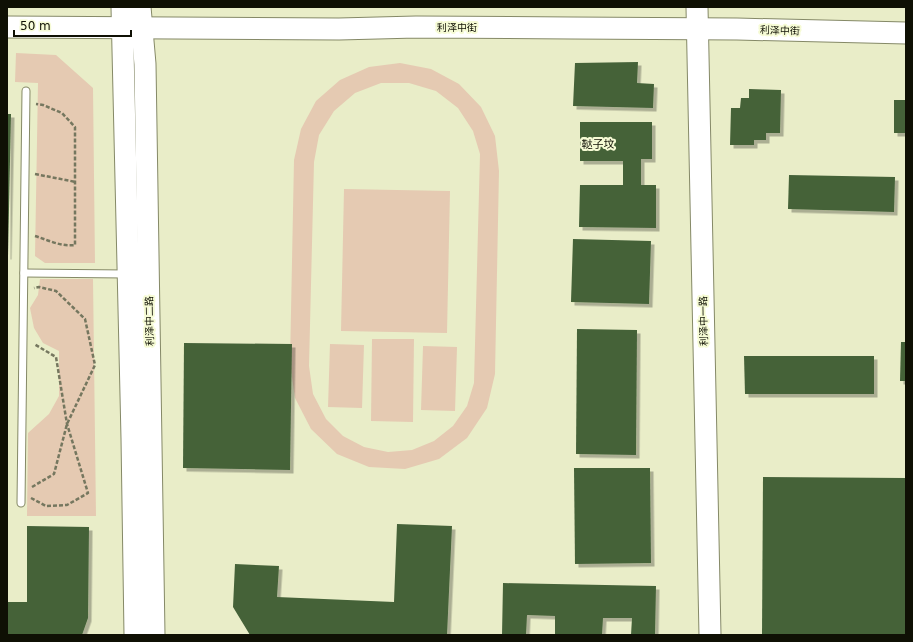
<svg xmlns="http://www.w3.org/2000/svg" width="913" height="642" font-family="'DejaVu Sans','Noto Sans SC',sans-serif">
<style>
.green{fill:#e5cab2;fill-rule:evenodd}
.building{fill:#456239;filter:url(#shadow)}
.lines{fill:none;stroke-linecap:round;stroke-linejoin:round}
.lane-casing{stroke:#858967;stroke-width:9}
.secondary-casing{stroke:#858967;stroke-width:23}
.path{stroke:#75775f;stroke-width:2.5;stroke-dasharray:4 2;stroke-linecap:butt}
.lane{stroke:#fff;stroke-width:7}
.secondary{stroke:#fff;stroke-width:21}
.labels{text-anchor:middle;stroke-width:4;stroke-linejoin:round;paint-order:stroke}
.street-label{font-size:10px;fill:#0f1004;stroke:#f6fbd5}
.neighbourhood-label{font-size:11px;fill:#0f1004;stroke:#f6fbd5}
</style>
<defs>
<filter id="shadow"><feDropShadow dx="3.5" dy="3.5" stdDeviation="0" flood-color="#0004"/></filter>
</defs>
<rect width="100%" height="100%" fill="#e9edc8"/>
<!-- green -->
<g class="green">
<polygon points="16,53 56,55 93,88 95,263 45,263 35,256 38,83 15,82"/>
<path d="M 400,63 L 431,69 L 459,84 L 481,107 L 495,136 L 499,171 L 495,374 L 487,408 L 467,438 L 439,459 L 405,469 L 369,467 L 337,454 L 311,429 L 295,398 L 290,363 L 294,160 L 301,129 L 316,101 L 340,80 L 369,67 ZM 381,83 L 409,83 L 436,91 L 458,108 L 473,131 L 480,154 L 474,383 L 467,406 L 453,426 L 434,441 L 412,450 L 388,452 L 364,447 L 343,436 L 326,419 L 313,394 L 309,366 L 314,162 L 319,135 L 334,111 L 355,93 Z"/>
<polygon points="344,189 450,191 447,333 341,331"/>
<polygon points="40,279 93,279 96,516 27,516 28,433 49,414 59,396 59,351 43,343 34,328 30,308 38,295"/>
<polygon points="372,339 414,339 413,422 371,421"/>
<polygon points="330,344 364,345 362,408 328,407"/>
<polygon points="423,346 457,347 455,411 421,410"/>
</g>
<!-- building -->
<g class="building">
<polygon points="638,62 637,83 654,84 653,108 573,106 575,63"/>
<polygon points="749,89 781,90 780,133 766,133 766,140 754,140 754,145 730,145 731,108 740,108 741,98 749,98"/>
<rect x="894" y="100" width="12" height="33"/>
<polygon points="7,114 11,114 8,256 7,256"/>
<polygon points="580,122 652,122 652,159 641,159 641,185 656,185 656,228 579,227 580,185 623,185 623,161 580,161"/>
<polygon points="789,175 895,177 894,212 788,209"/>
<polygon points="573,239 651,241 649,304 571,302"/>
<polygon points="577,329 637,330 636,455 576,454"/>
<polygon points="901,342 906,342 906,381 900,381"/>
<polygon points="184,343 292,344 290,470 183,468"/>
<polygon points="744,356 874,356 874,394 745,394"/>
<polygon points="574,468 650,468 651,563 575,564"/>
<polygon points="763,477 906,478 906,635 762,635"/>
<polygon points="397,524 452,526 447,635 250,635 233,607 235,564 279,566 277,597 394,602"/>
<polygon points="27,526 89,527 88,618 82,635 7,635 7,602 27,602"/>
<polygon points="503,583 656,586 655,635 631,635 632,618 603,618 602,635 555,635 555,616 527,615 526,635 502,635"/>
</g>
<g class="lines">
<!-- lane casing -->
<g class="lane-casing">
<g id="lane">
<polyline points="24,273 126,274"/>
<polyline points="21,503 26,91"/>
</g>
</g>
<!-- secondary casing -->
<g class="secondary-casing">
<g id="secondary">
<polyline points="122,7 132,438 135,635"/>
<polyline points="140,7 145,64 154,635"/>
<polyline points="697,7 710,635"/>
<polyline points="7,27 339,29 416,27 571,28 737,29 906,33"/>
</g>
</g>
<!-- path -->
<g class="path">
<polyline points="35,174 76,182"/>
<path d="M 35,236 C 48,240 61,247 75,245 L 75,127 L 62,113 L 43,105 L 36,104"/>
<polyline points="32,487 54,474 67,424 95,365 85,319 56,291 39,287 34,288"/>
<polyline points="31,498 46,506 67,505 88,493 67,424 56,357 34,344"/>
</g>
<!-- lane -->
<use href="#lane" class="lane"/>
<!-- secondary -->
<use href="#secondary" class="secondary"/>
</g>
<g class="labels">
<!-- street labels -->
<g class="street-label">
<text x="457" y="31">利泽中街</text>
<text transform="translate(780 30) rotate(2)" y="4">利泽中街</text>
<text transform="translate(149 321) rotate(-91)" y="4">利泽中二路</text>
<text transform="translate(703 321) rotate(-91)" y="4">利泽中一路</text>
</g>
<!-- neighbourhood labels -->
<g class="neighbourhood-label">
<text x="598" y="148">鞑子坟</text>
</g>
</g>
<!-- border -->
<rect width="913" height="642" fill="none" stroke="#0f1004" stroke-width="16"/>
<!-- scale -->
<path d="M14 30v6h117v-6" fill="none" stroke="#0f1004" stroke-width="2"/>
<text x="20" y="30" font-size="12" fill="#0f1004" stroke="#f6fbd5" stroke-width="3" paint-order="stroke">50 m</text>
</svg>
